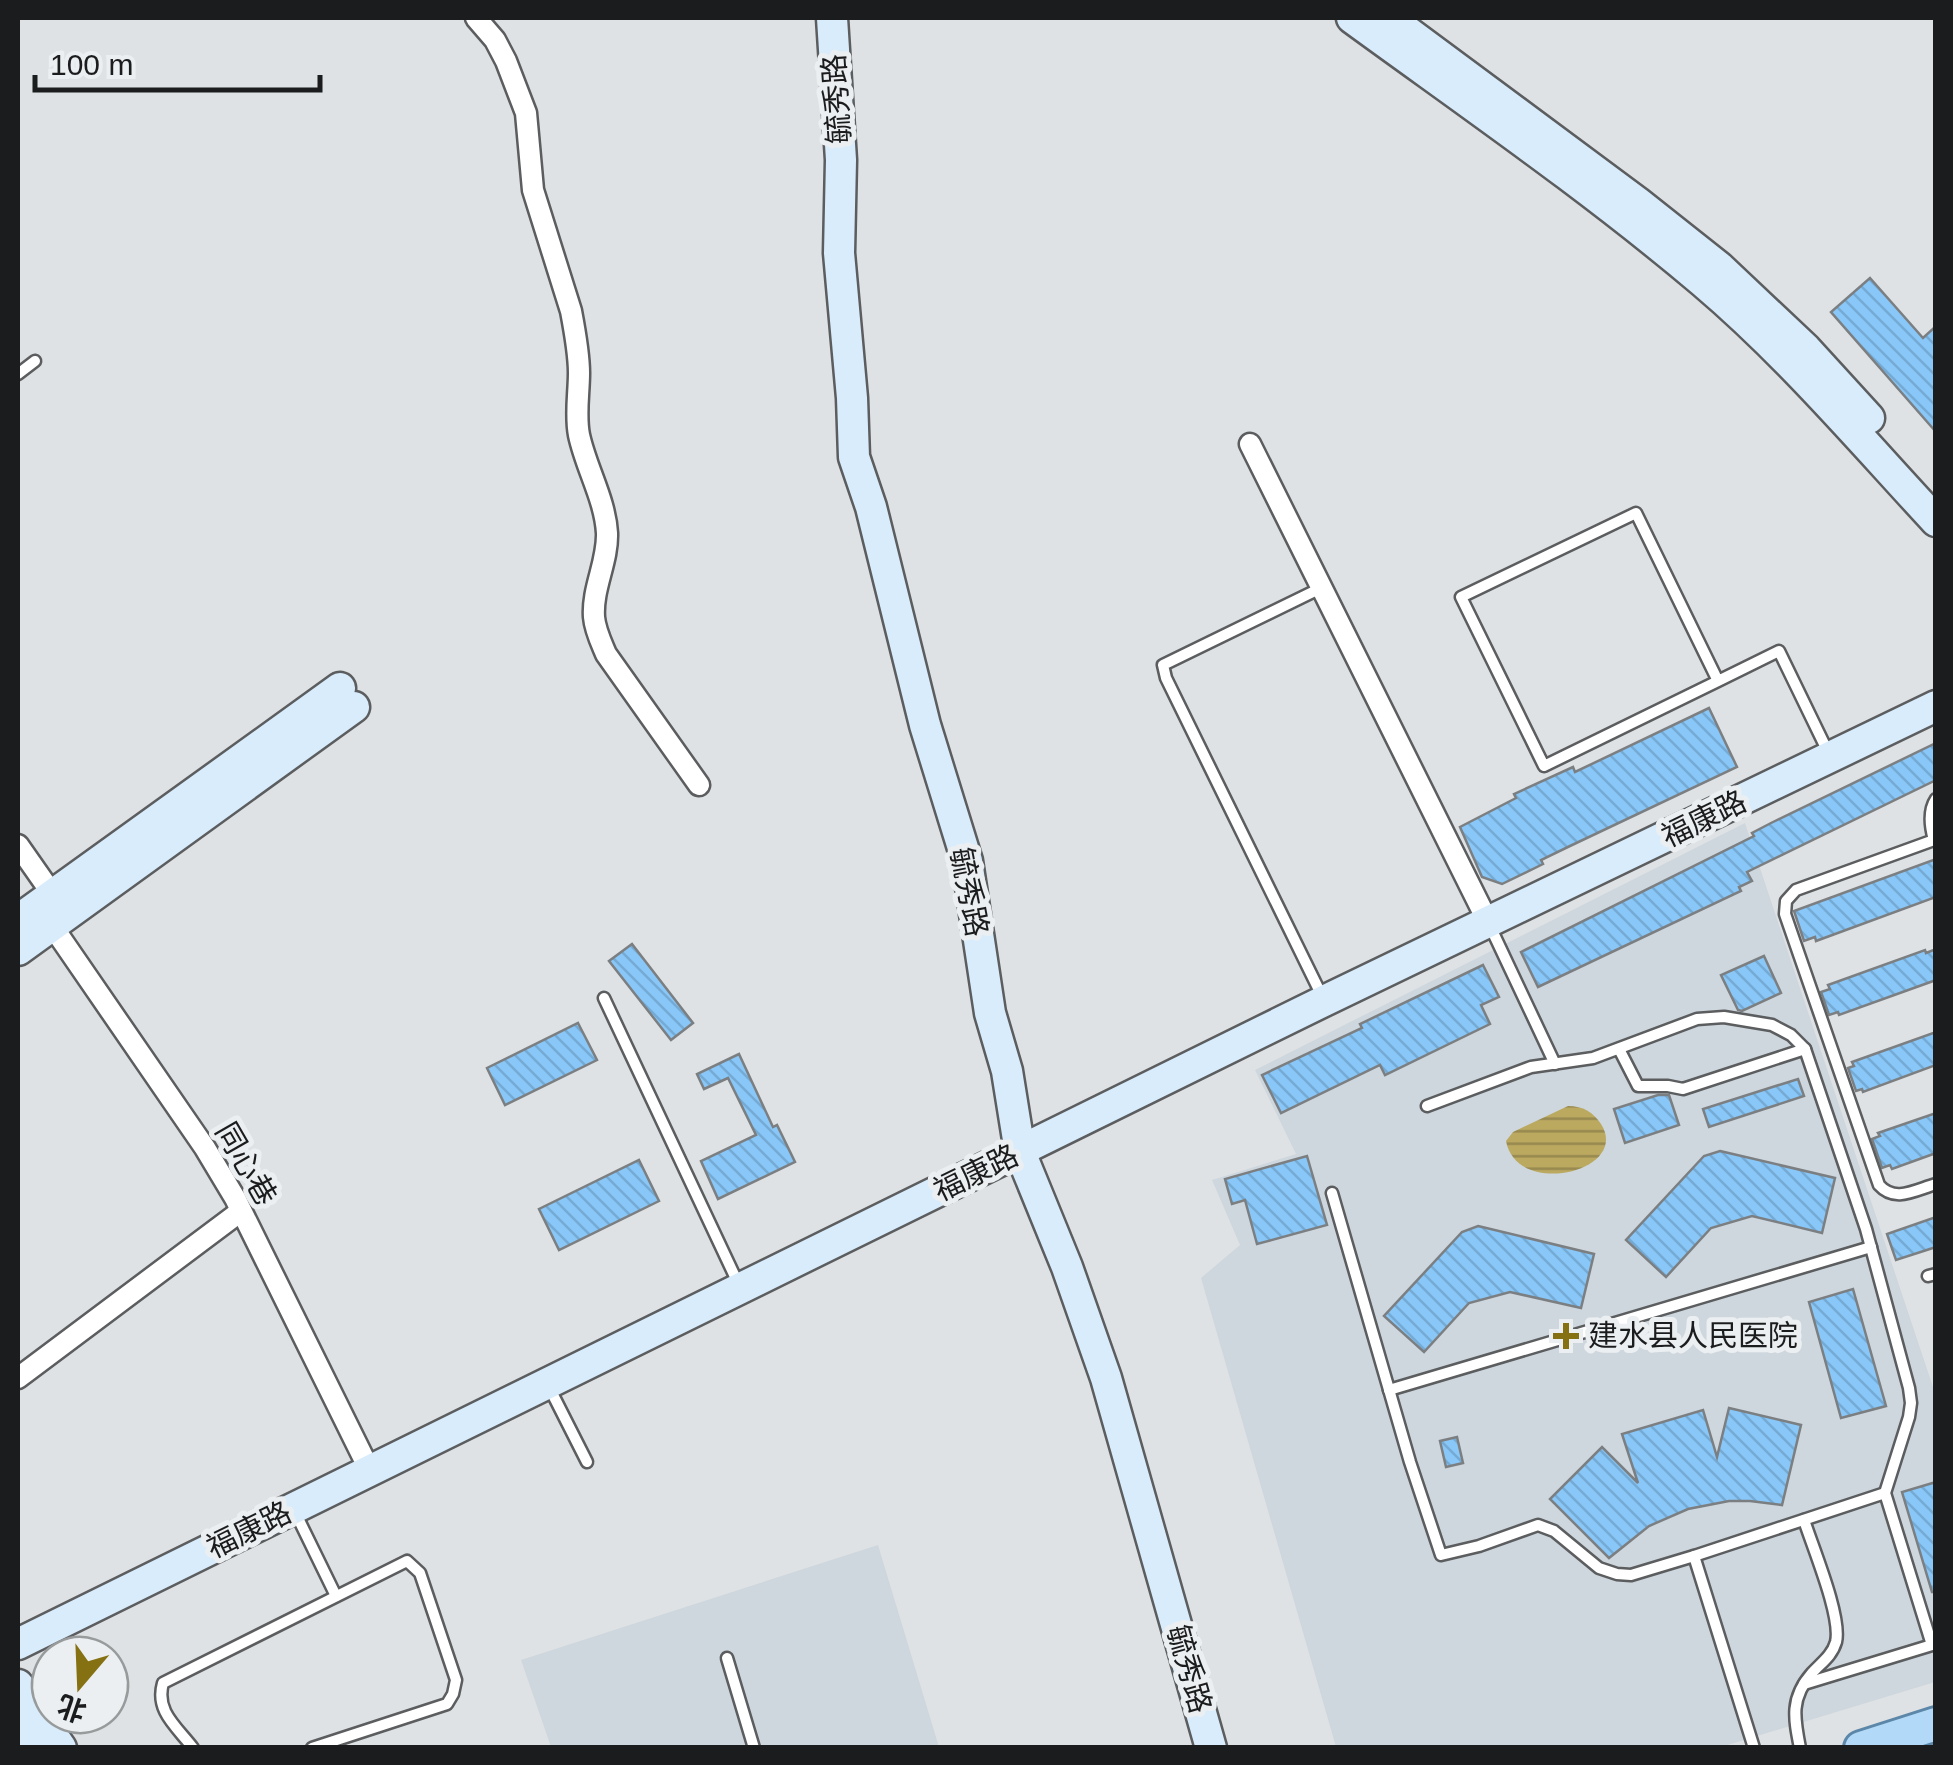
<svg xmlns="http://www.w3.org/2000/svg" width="1953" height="1765" font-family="Helvetica,'Noto Sans SC',sans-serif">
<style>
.built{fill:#ced7de}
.water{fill:url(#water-rules)}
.building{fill:url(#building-back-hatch);stroke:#7c7f81;stroke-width:2.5}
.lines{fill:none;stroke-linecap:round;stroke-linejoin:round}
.lane-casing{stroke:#5b5d5f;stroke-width:15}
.street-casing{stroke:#5b5d5f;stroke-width:25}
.secondary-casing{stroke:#5b5d5f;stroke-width:35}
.primary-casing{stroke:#5c87a9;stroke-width:38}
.lane{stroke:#fff;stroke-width:10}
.street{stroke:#fff;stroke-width:20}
.secondary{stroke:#d9ecfc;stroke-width:30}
.primary{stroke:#b2daf8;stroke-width:32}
.poi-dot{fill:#867112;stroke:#eceff1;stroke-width:4}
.labels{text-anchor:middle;stroke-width:10;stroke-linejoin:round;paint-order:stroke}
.street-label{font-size:30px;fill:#1b1c1d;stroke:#eceff1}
.poi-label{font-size:30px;fill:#1b1c1d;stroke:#eceff1;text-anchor:start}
</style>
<defs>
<pattern id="water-rules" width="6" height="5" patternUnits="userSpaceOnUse" patternTransform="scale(2.5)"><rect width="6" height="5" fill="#bba960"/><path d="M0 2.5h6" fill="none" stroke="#97894f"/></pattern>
<pattern id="building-back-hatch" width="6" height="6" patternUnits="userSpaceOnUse" patternTransform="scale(2.5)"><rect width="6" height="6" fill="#88c7f8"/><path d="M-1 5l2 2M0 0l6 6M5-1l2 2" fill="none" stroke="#75aad4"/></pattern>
</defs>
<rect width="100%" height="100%" fill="#dfe2e4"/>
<!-- built -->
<g class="built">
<polygon points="1745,823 1935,1393 1935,1682 1721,1747 1336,1747 1201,1278 1240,1245 1212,1180 1296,1154 1255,1070"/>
<polygon points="878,1545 939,1747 551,1747 521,1660"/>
</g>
<!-- water -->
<path class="water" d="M 1568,1106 C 1583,1106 1593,1112 1601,1124 C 1631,1171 1517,1199 1506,1141 L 1513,1132 Z"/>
<!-- building -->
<g class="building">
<polygon points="1870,278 1923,338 1936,326 1936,432 1831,312"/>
<polygon points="1709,708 1737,767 1570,846 1541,860 1543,864 1502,884 1482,877 1460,827 1516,798 1514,794 1573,767 1575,772"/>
<polygon points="1936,743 1936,780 1747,872 1752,881 1739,887 1741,891 1538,987 1521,952 1754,836 1752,833 1771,823"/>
<polygon points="1936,859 1936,897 1816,941 1815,937 1804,941 1794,911"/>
<polygon points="632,944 693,1023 671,1040 609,961"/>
<polygon points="1936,949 1936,980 1839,1015 1838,1012 1829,1015 1821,992 1830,989 1828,985 1925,950 1926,953"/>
<polygon points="1764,956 1781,993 1742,1011 1738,1010 1721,975"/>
<polygon points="1483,965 1499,997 1481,1005 1490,1024 1385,1075 1380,1065 1281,1113 1262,1075 1362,1028 1360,1024"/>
<polygon points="578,1023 597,1060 505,1105 487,1068"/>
<polygon points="1936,1032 1936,1065 1863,1092 1862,1089 1856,1091 1848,1068 1854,1066 1852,1062"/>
<polygon points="739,1054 773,1127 777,1125 795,1162 718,1199 701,1161 756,1135 728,1078 704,1089 697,1074"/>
<polygon points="1798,1079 1804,1096 1709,1127 1703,1109"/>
<polygon points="1658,1095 1669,1095 1679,1125 1625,1143 1614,1109"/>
<polygon points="1936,1113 1936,1153 1892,1169 1890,1165 1882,1168 1872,1139 1880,1136 1878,1133"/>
<polygon points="1720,1151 1835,1178 1822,1233 1752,1216 1711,1228 1666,1277 1626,1240 1704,1156"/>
<polygon points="1307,1156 1327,1225 1257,1244 1245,1200 1232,1204 1225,1179"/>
<polygon points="639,1160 659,1201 559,1250 539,1209"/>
<polygon points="1936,1217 1936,1247 1896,1260 1887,1234"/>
<polygon points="1478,1226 1594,1254 1581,1308 1510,1292 1469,1303 1424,1352 1384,1316 1462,1232"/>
<polygon points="1853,1289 1886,1406 1841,1418 1809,1302"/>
<polygon points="1729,1408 1801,1425 1782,1505 1750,1501 1729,1501 1688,1509 1649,1526 1609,1558 1550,1499 1602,1447 1638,1483 1622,1434 1703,1410 1717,1457"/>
<polygon points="1457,1437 1463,1463 1446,1467 1440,1441"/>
<polygon points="1936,1482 1936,1592 1932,1592 1902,1492"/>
</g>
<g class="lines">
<!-- lane casing -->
<g class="lane-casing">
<g id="lane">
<polyline points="18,374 35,361"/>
<polyline points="1321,588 1163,665 1166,678 1322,996"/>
<polyline points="1718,681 1544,766 1461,597 1636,513 1718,681 1779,651 1828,752"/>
<path d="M 1936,799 C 1928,811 1930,826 1934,840 L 1796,890 L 1786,901 L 1785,914 L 1879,1185 C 1895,1203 1915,1190 1936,1184"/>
<polyline points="1489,924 1555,1064"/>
<polyline points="604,998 738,1283"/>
<polyline points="1619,1049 1638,1086 1668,1086 1683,1089 1805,1049"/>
<polyline points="1427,1106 1531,1067 1593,1058 1697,1019 1724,1017 1772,1025 1791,1035 1805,1049 1866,1229 1909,1388 1911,1403 1909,1417 1885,1493 1932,1645 1804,1684"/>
<polyline points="1332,1193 1410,1462 1441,1555 1479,1546 1538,1525 1554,1531 1599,1568 1617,1574 1631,1575 1694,1556 1885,1493"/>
<polyline points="1928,1276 1936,1274"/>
<polyline points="549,1387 587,1462"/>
<polyline points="1389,1390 1871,1247"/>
<polyline points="295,1512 336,1596"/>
<polyline points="1694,1556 1754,1748"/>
<polyline points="727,1658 754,1748"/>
<path d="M 193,1748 C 176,1726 155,1711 163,1683 L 407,1561 L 420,1573 L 456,1680 L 453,1694 L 447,1704 L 312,1748"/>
<path d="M 1800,1748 C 1794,1718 1790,1698 1812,1673 C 1821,1663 1832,1656 1836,1642 C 1842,1617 1813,1548 1804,1520"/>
</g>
</g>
<!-- street casing -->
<g class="street-casing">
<g id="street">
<path d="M 476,18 L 495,40 L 506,61 L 526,113 L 533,190 L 571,311 C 575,332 579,353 579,373 C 579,393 575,415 579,435 C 586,468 605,499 607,533 C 608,562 592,588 594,617 C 595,630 601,642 606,654 L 699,785"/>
<polyline points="1250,444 1488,922"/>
<polyline points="18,845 53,895"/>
<polyline points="46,917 205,1148 235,1198 370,1471"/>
<polyline points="18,1378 241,1211"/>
</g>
</g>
<!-- secondary casing -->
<g class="secondary-casing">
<g id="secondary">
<polyline points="832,18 841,160 839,253 852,398 854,457 871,507 925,725 967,861 990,1013 1007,1071 1020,1152 1067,1267 1106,1378 1211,1748"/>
<path d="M 1352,18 C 1470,104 1592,188 1703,282 C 1788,354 1860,439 1936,521"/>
<polyline points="1389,18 1637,202 1719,267 1806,349 1869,418"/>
<polyline points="18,920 340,688"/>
<polyline points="18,950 354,707"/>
<polyline points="18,1644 1324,1001 1936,706"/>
<polyline points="18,1685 61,1748"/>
<polyline points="18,1729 30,1748"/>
</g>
</g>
<!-- primary casing -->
<g class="primary-casing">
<polyline id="primary" points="1861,1748 1936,1724"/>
</g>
<!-- lane -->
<use href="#lane" class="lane"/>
<!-- street -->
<use href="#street" class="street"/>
<!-- secondary -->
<use href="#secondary" class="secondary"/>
<!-- primary -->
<use href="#primary" class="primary"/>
</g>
<!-- markers -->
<path class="poi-dot" d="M1561 1321h10v10h10v10h-10v10h-10v-10h-10v-10h10z"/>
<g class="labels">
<!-- street labels -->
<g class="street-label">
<text transform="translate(837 99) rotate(-94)" y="10">毓秀路</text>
<text transform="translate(1704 819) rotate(-26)" y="10">福康路</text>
<text transform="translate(969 892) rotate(79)" y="10">毓秀路</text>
<text transform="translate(246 1164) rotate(60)" y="10">同心巷</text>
<text transform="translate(976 1173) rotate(-26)" y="10">福康路</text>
<text transform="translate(249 1530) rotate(-26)" y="10">福康路</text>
<text transform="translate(1189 1669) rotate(74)" y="10">毓秀路</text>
</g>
<!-- poi labels -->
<g class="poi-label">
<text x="1588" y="1346">建水县人民医院</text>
</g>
</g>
<!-- border -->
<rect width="1953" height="1765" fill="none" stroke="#1b1c1d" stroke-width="40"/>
<!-- north arrow -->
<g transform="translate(80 1685) rotate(199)"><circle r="48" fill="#eceff1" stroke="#989b9c" stroke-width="2.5"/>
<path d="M0-8L18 38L0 25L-18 38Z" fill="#867112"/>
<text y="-15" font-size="28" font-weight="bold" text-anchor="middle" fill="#1b1c1d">北</text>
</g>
<!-- scale -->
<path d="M35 75v15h285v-15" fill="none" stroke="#1b1c1d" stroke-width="5"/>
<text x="50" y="75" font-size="30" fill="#1b1c1d" stroke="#eceff1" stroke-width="8" paint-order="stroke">100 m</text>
</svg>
